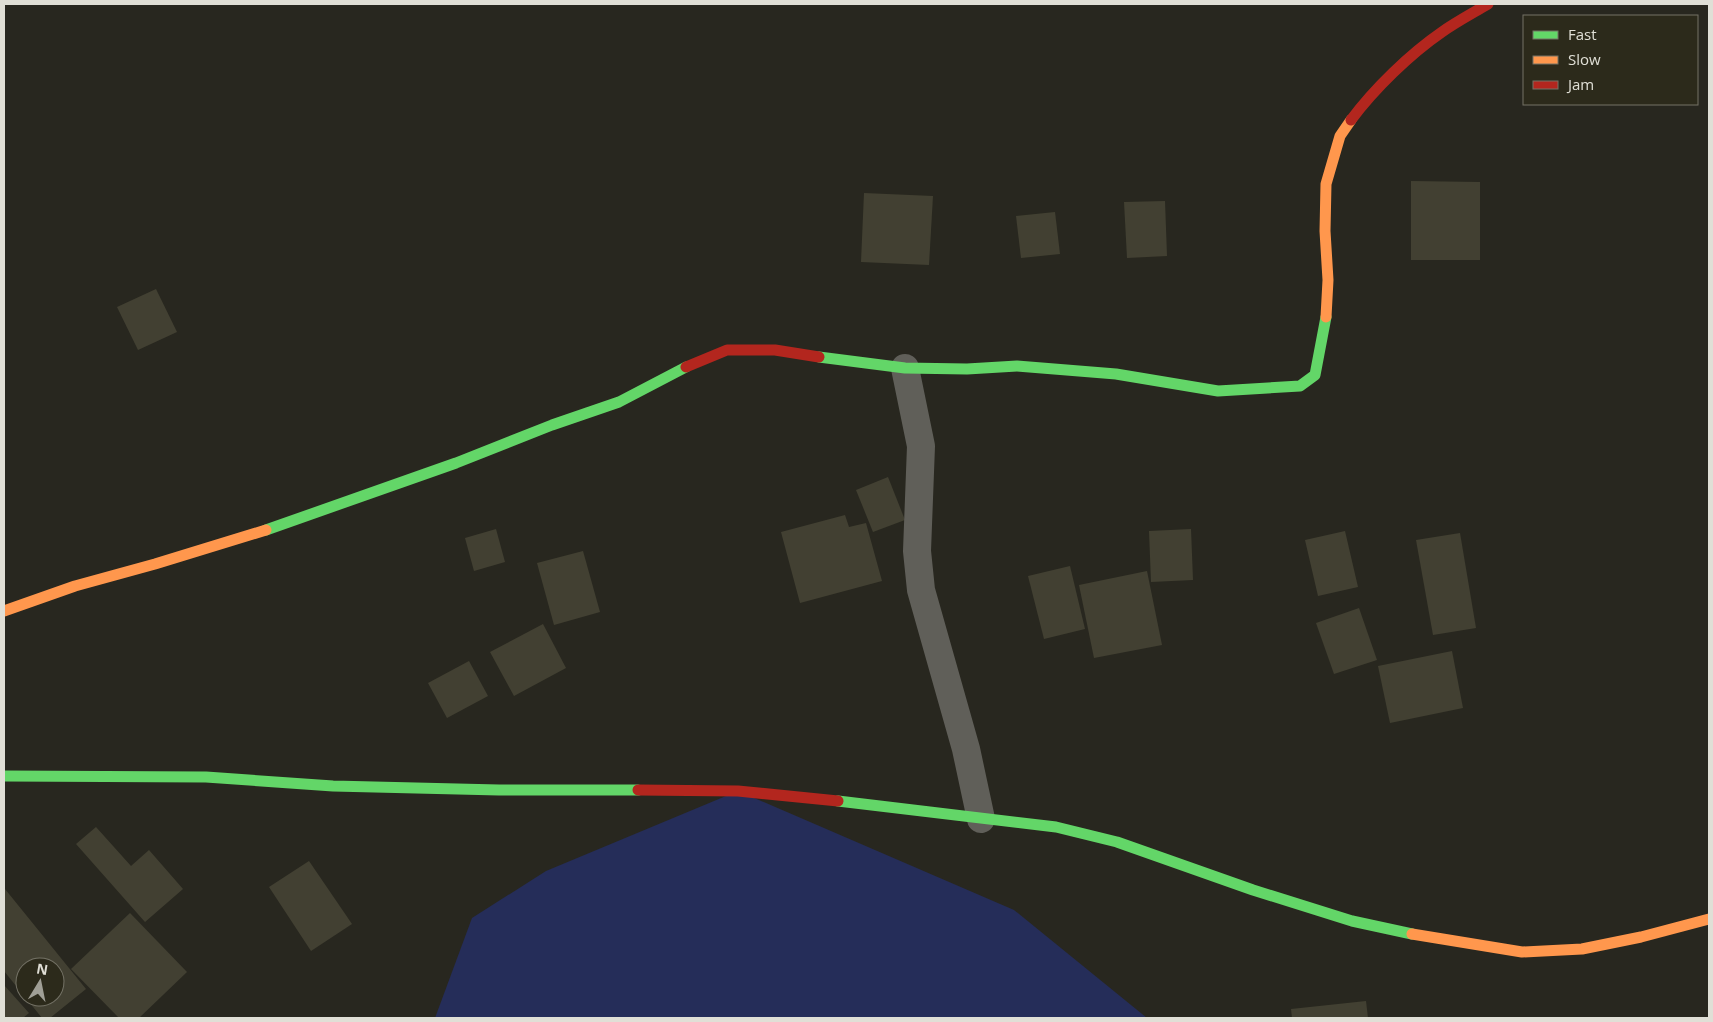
<svg xmlns="http://www.w3.org/2000/svg" width="1713" height="1022" font-family="'Open Sans',sans-serif">
<style>
.green{fill:#252d59}
.building{fill:#424032;fill-rule:evenodd}
.lines{fill:none;stroke-linecap:round;stroke-linejoin:round}
.street{stroke:#605f59;stroke-width:28}
.fast{stroke:#63d668;stroke-width:11}
.slow{stroke:#ff974d;stroke-width:11}
.jam{stroke:#b3261e;stroke-width:11}
</style>
<rect width="100%" height="100%" fill="#28271f"/>
<!-- green -->
<polygon class="green" points="738,791 1014,910 1147,1018 435,1018 472,918 546,871"/>
<!-- building -->
<g class="building">
<polygon points="1411,181 1480,182 1480,260 1411,260"/>
<polygon points="864,193 933,196 929,265 861,262"/>
<polygon points="1165,201 1167,256 1127,258 1124,202"/>
<polygon points="1055,212 1060,254 1021,258 1016,216"/>
<polygon points="156,289 177,332 138,350 117,307"/>
<polygon points="888,477 905,520 873,532 856,490"/>
<polygon points="845,515 849,527 866,523 882,581 800,603 781,532"/>
<polygon points="496,529 505,562 474,571 465,538"/>
<polygon points="1191,529 1193,580 1151,582 1149,531"/>
<polygon points="1345,531 1358,587 1318,596 1305,540"/>
<polygon points="1460,533 1476,628 1433,635 1416,540"/>
<polygon points="583,551 600,612 554,625 537,563"/>
<polygon points="1070,566 1085,629 1044,639 1028,576"/>
<polygon points="1147,571 1162,645 1094,658 1079,585"/>
<polygon points="1359,608 1377,660 1334,674 1316,623"/>
<polygon points="543,624 566,668 514,696 490,652"/>
<polygon points="1452,651 1463,708 1390,723 1378,666"/>
<polygon points="469,661 488,696 447,718 428,683"/>
<polygon points="96,827 131,866 149,850 183,889 145,922 76,844"/>
<polygon points="309,861 352,924 311,951 269,887"/>
<path d="M 5,889 L 86,989 L 50,1018 L 42,1018 L 4,971 L 4,890 ZM 25,967 L 55,967 L 55,997 L 25,997 Z"/>
<polygon points="130,913 187,972 139,1018 119,1018 71,969"/>
<polygon points="4,985 29,1013 23,1018 4,1018"/>
<polygon points="1366,1001 1368,1018 1292,1018 1291,1009"/>
</g>
<g class="lines">
<!-- street -->
<polyline class="street" points="905,368 921,446 917,551 921,590 966,749 981,819"/>
<!-- fast -->
<g class="fast">
<polyline points="819,357 905,368 967,369 1017,366 1116,374 1218,391 1300,386 1315,375 1326,317"/>
<polyline points="266,530 456,463 552,425 619,402 686,367"/>
<polyline points="4,776 206,777 333,786 499,790 638,790"/>
<polyline points="838,801 1056,827 1117,842 1253,890 1352,921 1412,934"/>
</g>
<!-- slow -->
<g class="slow">
<polyline points="1326,317 1328,280 1325,231 1326,184 1340,136 1351,120"/>
<polyline points="4,611 75,586 155,564 266,530"/>
<polyline points="1412,934 1522,952 1582,949 1641,937 1709,919"/>
</g>
<!-- jam -->
<g class="jam">
<path d="M 1351,120 C 1374,89 1410,54 1442,32 C 1456,22 1473,13 1488,4"/>
<polyline points="686,367 727,350 775,350 819,357"/>
<polyline points="638,790 738,791 838,801"/>
</g>
</g>
<!-- border -->
<rect width="1713" height="1022" fill="none" stroke="#e0dfd6" stroke-width="10"/>
<!-- legend -->
<rect x="1523" y="15" width="175" height="90" fill="#2c2a1b" stroke="#747266"/>
<rect x="1533" y="31" width="25" height="8" fill="#63d668" stroke="#747266"/>
<text x="1568" y="40" font-size="15" fill="#e0dfd6">Fast</text>
<rect x="1533" y="56" width="25" height="8" fill="#ff974d" stroke="#747266"/>
<text x="1568" y="65" font-size="15" fill="#e0dfd6">Slow</text>
<rect x="1533" y="81" width="25" height="8" fill="#b3261e" stroke="#747266"/>
<text x="1568" y="90" font-size="15" fill="#e0dfd6">Jam</text>
<!-- north arrow -->
<g transform="translate(40 982) rotate(10)"><circle r="24" fill="#2c2a1b" stroke="#747266"/>
<path d="M0-4L9 19L0 12L-9 19Z" fill="#a09f96"/>
<text y="-8" font-size="14" font-weight="bold" text-anchor="middle" fill="#e0dfd6">N</text>
</g>
</svg>
